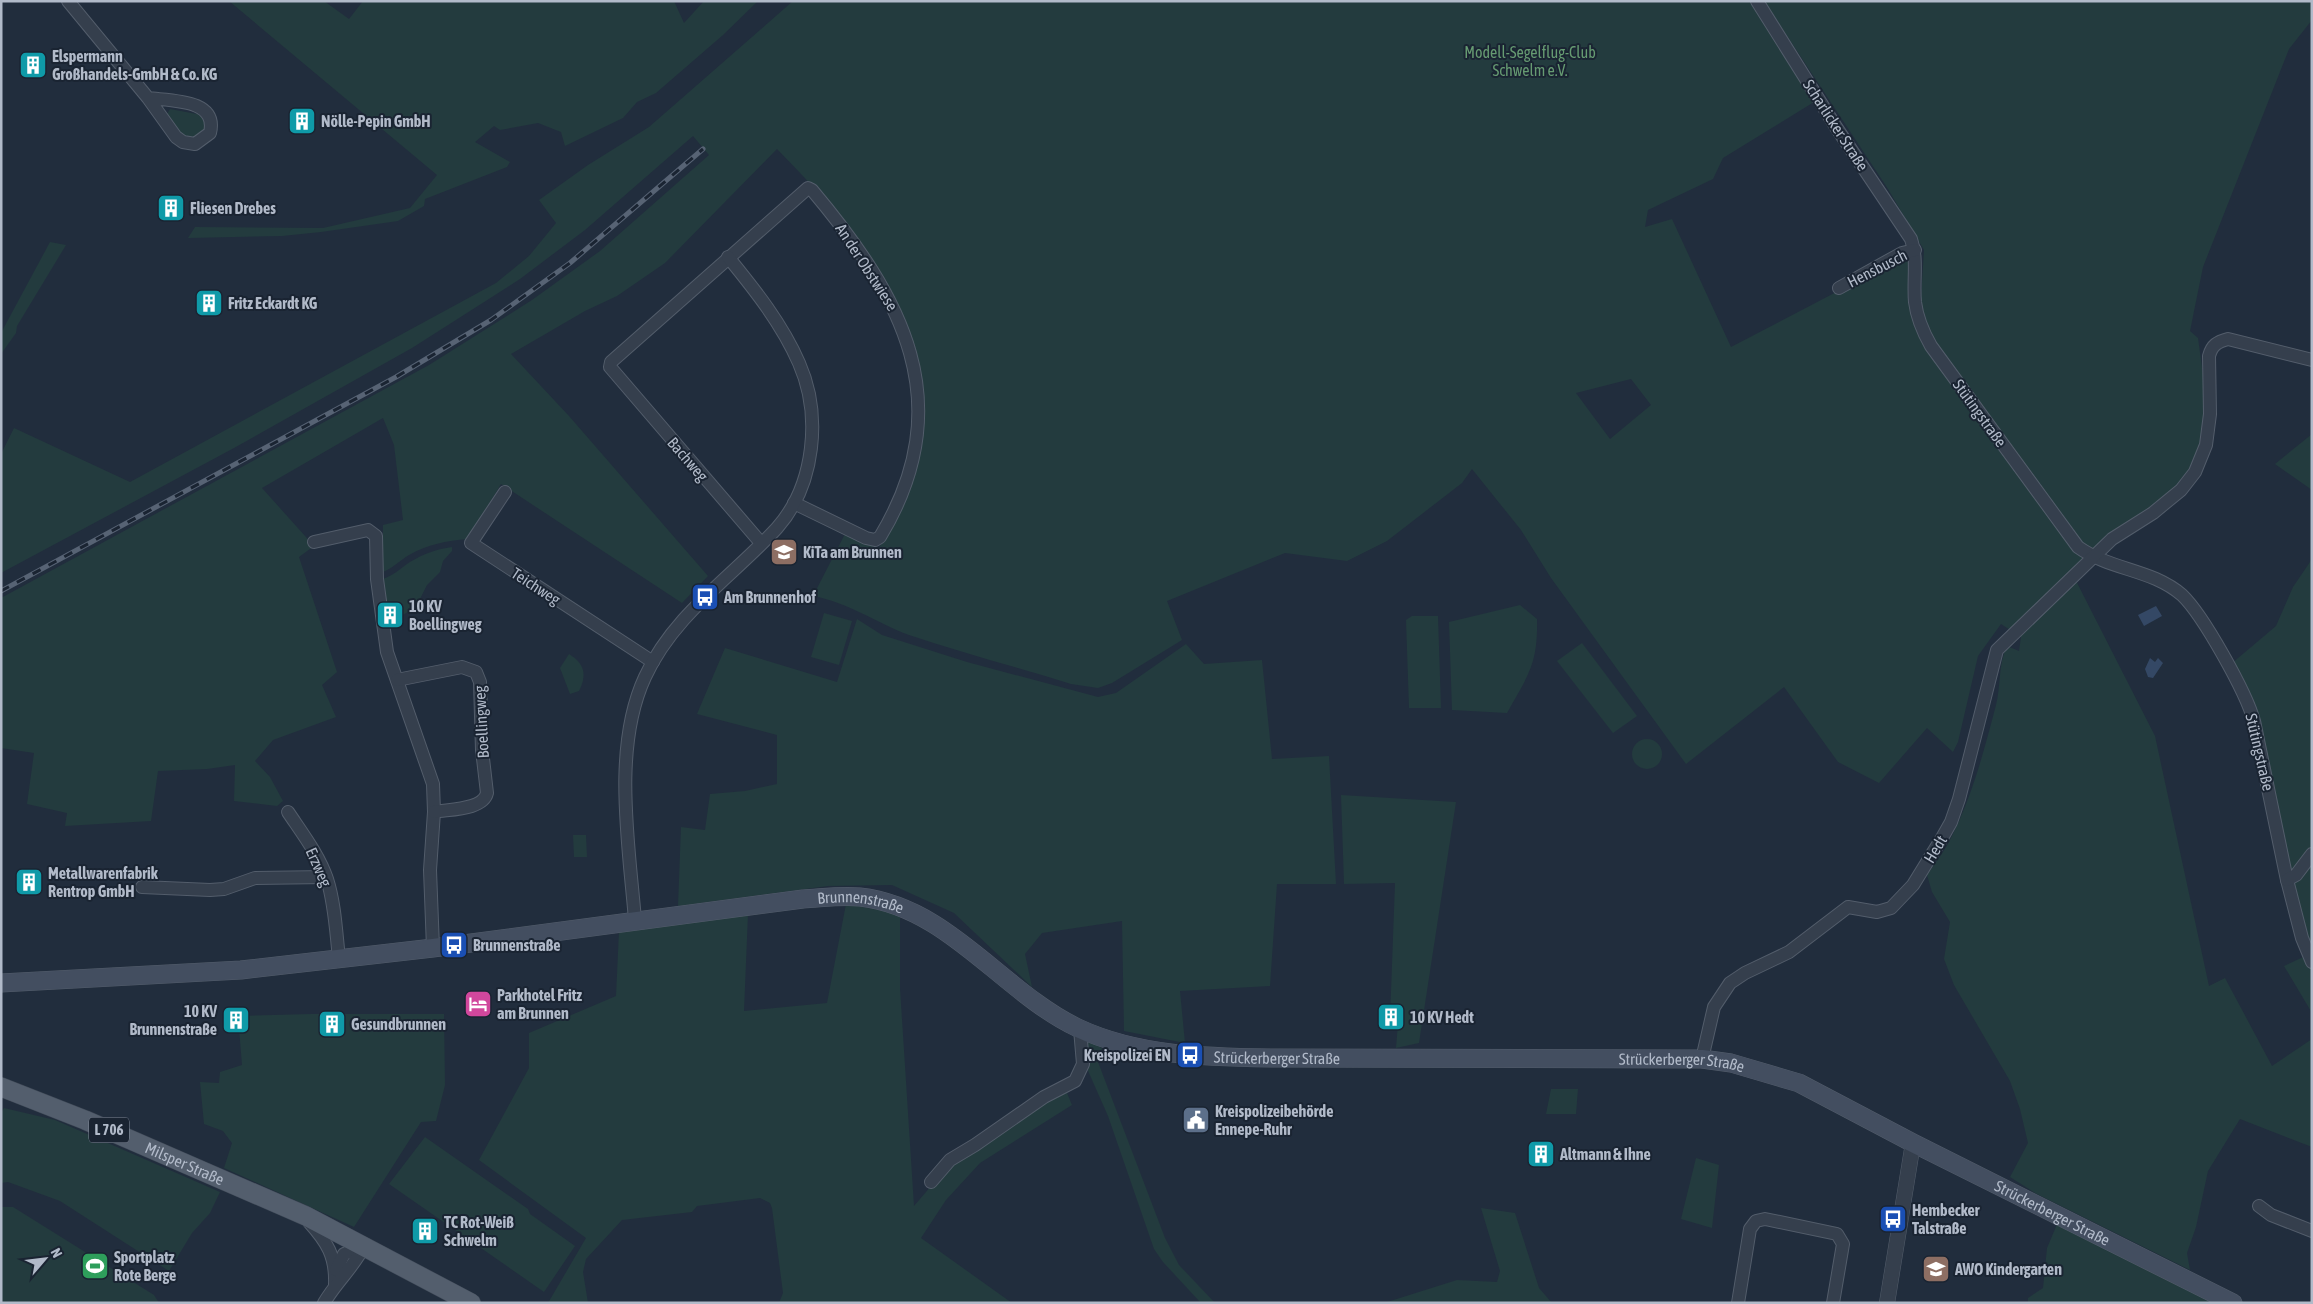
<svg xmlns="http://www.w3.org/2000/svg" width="2313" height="1304" font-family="'Asap Condensed',sans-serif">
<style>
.green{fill:#233b3e;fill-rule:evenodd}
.water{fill:#344865}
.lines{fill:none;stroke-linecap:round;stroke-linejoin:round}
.minor-casing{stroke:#535d6b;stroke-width:14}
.tertiary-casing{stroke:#535d6b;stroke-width:16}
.secondary-casing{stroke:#535d6b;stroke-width:19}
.primary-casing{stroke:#3e4856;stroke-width:20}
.minor{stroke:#353f4d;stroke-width:12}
.tertiary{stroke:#353f4d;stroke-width:15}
.secondary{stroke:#434e60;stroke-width:18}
.primary{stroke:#535e6d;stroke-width:19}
.rail-casing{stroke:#576374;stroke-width:5}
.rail{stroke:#1a2432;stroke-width:3;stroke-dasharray:9;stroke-linecap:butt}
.labels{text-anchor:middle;stroke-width:4;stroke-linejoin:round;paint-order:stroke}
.shield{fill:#1a2432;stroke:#848d9c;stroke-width:1}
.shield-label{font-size:15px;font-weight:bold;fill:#b1bac9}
.park-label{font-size:16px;fill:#669b72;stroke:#1a2432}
.poi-label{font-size:16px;font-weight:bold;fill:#b1bac9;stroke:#1a2432;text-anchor:start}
.street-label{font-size:16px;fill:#b1bac9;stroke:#1a2432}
</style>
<rect width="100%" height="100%" fill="#212d3d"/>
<!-- green -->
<g class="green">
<polygon points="229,1 324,1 349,19 363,1 674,1 684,23 704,1 758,1 723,35 656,93 637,102 623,118 565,146 561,132 538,123 500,130 494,126 475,142 510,162 507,167 425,199 424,206 398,221 321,232 282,236 188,238 195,227 323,228 410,208 437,175"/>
<path d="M 793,1 L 1751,1 L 1814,102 L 1723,158 L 1713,179 L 1648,210 L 1645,227 L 1672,219 L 1731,347 L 1909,254 L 1908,299 L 1921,299 L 1924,250 L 1888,189 L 1764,1 L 2312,1 L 2312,20 L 2289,49 L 2203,267 L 2190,331 L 2198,338 L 2206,397 L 2205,426 L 2195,460 L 2179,487 L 2071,571 L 2155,736 L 2209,986 L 2225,978 L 2272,1066 L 2312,1039 L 2312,1147 L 2240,1119 L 2208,1171 L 2196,1227 L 2187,1253 L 2190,1270 L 2035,1193 L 2010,1177 L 2028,1143 L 2020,1109 L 2010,1081 L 1954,985 L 1944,959 L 1950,922 L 1932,892 L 1927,875 C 1935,863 1944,852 1950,840 C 1972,797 1984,751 1996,705 C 2001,686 1998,664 2007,646 L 2019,651 L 2021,637 L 2001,624 L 1978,656 L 1958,742 L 1953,752 L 1927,728 L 1879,783 L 1838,762 L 1784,687 L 1686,764 L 1551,578 L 1521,530 L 1472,469 L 1462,483 L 1387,541 L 1347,561 L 1285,553 L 1167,601 L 1182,640 L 1112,683 L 1098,688 L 1071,684 C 1017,667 962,653 909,635 C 877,623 847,602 813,596 L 846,532 L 879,548 C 896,516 914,484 921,447 C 943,329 854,227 777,149 L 665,263 L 617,296 L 585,311 L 511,354 L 569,416 L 708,576 L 682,603 L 501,484 L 468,539 C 446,541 428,544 409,555 C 399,561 393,568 383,572 L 383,525 L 403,520 L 394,445 L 383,418 L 262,488 L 314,546 L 299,557 L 337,672 L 322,685 L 336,717 L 273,740 L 255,761 L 270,777 L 283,801 L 277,806 L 234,801 L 235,765 L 207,769 L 158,771 L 151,821 L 65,826 L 67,813 L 27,804 L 34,753 L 1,748 L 1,598 L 429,365 L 532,300 L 600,251 L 709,155 L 693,136 L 585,230 L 520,279 L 412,348 L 234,448 L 1,573 L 1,454 L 14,428 L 130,482 L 496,283 L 529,256 L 556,223 L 539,200 L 588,165 L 649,127 ZM 1631,379 L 1651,405 L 1610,439 L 1576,393 Z"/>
<polygon points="170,109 202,115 204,119 204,132 191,139 182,135 167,114"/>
<polygon points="50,242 66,245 17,326 16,333 1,354 1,333"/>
<polygon points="2312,434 2312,490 2275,464"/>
<path d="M 452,547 L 452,551 L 443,561 L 440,572 L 427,585 L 416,607 L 388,624 L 382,579 C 393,576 401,568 410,562 C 423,554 437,549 452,547 Z"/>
<polygon points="2312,559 2312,948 2305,939 2258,726 2231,664 2276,626 2293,587"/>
<path d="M 1520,605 L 1537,619 C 1538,665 1528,675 1507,713 L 1452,710 L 1449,622 Z"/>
<polygon points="824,613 852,621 839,665 811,657"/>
<polygon points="1412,616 1438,616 1441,708 1409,708 1406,620"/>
<polygon points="857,619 882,635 967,662 1098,697 1116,693 1186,644 1204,664 1262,660 1272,759 1329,756 1336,884 1277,884 1270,986 1180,991 1185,1043 1124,1031 1122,921 1042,933 1025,954 1032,987 954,913 892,885 828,886 678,906 681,827 705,830 710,794 745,791 777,784 777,735 697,714 725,648 837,682"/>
<polygon points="1582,643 1637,716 1613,733 1557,661"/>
<path d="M 569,654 C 585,664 587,675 579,691 L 570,694 L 560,668 Z"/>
<circle cx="1647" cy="754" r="15"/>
<polygon points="1341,795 1456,802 1419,1043 1396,1048 1398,1023 1390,1019 1395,883 1344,884"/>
<polygon points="573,835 586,835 587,857 574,857"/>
<polygon points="846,904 900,914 900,988 914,1206 950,1164 1065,1088 1072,1105 980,1163 946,1200 921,1238 1012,1303 779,1303 783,1293 772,1208 770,1203 760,1198 697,1206 692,1212 622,1220 586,1259 583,1272 588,1303 548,1303 586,1238 479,1160 529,1068 529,1033 616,996 619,931 748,914 744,1011 827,1003"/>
<polygon points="2312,953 2312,1013 2284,966"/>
<polygon points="311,1014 444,1014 445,1085 436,1121 421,1122 354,1227 224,1168 232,1143 223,1131 204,1124 200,1082 219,1083 220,1072 242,1065 238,1016"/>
<polygon points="1082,1038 1102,1048 1098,1062 1165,1238 1179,1265 1215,1303 1201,1303 1163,1262 1154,1249 1108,1116 1085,1064"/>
<polygon points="1551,1089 1578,1089 1576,1114 1546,1114"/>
<polygon points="4,1108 55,1120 220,1192 210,1213 192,1233 169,1271 60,1201 8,1182 1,1183 1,1113"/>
<polygon points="425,1137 528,1209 530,1214 575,1246 544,1292 389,1184"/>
<polygon points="1696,1158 1719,1165 1712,1228 1681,1219"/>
<polygon points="1,1207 13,1207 154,1295 159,1303 1,1303"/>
<polygon points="1481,1208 1515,1213 1539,1288 1552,1303 1384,1303 1457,1280 1497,1282 1500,1271"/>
<polygon points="2058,1222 2211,1300 2208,1303 2028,1303 2028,1298 2043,1288 2047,1248"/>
</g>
<!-- water -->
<g class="water">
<polygon points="2156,606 2162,616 2144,626 2138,615"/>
<polygon points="2150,658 2155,662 2158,658 2163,663 2153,678 2148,677 2145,669"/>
</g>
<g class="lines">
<!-- minor casing -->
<g class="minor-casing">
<g id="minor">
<path d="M 68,1 L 148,98 L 176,137 L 183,142 L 195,144 L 210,133 C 218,99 172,101 148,98"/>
<path d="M 1757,1 L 1836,127 L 1911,239 C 1918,259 1913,281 1915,302 C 1917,318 1923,332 1931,346 L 2078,547 C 2102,564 2130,568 2156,579 C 2165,583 2174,588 2182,595 C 2203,615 2246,692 2254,721 L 2287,880 L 2302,938 L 2312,962"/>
<polyline points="1839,288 1902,253 1915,250"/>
<polyline points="505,492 471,543 653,662"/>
<polyline points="314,542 368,530 376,536 377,579 387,652 433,784 434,812 430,870 433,948"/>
<path d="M 761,543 L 610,367 L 611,362 L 808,188 L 812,190 C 902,297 961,403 880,537 L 875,540 L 866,538 L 794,503"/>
<path d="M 397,680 L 462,667 L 476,672 L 480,682 L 482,750 L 487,793 C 483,810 449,809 434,812"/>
<path d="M 288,812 C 302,833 319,855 327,879 C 335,904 336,932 339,958"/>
<polyline points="2287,880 2296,875 2312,854"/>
<polyline points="142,887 210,890 224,889 255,878 326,877"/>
<path d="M 635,920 C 629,845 612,748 645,677 C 674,614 732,577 777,528 C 815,485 822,415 799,363 C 782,324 755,290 728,257"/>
<path d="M 1702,1059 L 1714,1007 L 1730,983 L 1745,973 L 1789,952 L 1848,907 L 1877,912 L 1891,908 L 1913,885 L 1942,838 L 1951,822 L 1959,799 L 1997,650 L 2112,539 L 2153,513 L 2181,490 L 2195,472 L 2206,445 L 2210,414 L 2209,356 C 2212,345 2217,342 2228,339 L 2312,360"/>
<polyline points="931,1182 950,1160 975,1145 1044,1097 1075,1081 1083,1064 1080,1029"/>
<polyline points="2259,1206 2271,1215 2312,1231"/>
<path d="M 309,1222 C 327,1242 336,1256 335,1284"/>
<polyline points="336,1270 344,1254 364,1246"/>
<path d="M 324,1303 C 336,1282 354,1267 364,1246"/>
<polyline points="1738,1303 1750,1229 1756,1221 1765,1219 1837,1234 1843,1244 1833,1303"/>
</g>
</g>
<!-- tertiary casing -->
<g class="tertiary-casing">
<polyline id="tertiary" points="1887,1303 1913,1143"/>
</g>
<!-- secondary casing -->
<g class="secondary-casing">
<g id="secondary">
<path id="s1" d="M 1,983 L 241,970 L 433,948 L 803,899 C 822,898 842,895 860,897 C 949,907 1002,992 1078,1028 C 1138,1056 1206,1057 1271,1058 L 1702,1059 L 1731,1063 L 1799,1083 L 1913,1143 L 2233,1303"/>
</g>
</g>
<!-- primary casing -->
<g class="primary-casing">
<g id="primary">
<path id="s2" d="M 1,1087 L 85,1120 L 306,1216 L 471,1303"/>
</g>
</g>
<!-- minor -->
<use href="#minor" class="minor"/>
<!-- tertiary -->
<use href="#tertiary" class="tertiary"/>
<!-- secondary -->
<use href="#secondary" class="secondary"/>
<!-- primary -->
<use href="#primary" class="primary"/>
<!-- rail casing -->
<g class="rail-casing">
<polyline id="rail" points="1,591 396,377 491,320 570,263 703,149"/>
</g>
<!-- rail -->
<use href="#rail" class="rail"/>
</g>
<!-- icons -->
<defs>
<g id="building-square" transform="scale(1.4375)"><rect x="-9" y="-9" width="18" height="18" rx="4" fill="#0f9aa8" stroke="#1a2432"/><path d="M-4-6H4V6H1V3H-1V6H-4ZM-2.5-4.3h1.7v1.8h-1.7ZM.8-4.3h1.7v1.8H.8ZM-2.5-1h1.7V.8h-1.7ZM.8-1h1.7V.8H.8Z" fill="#fff"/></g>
<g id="school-square" transform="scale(1.4375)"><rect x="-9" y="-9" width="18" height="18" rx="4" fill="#8d6e63" stroke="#1a2432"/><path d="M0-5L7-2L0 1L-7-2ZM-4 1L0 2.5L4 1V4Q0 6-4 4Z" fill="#fff"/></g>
<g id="bus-square" transform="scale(1.4375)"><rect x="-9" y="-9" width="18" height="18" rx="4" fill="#1a4fb4" stroke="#1a2432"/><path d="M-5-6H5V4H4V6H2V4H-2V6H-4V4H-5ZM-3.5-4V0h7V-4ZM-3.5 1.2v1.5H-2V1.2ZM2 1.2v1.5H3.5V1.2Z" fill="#fff"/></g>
<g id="hotel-square" transform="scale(1.4375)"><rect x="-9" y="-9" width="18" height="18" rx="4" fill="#d1479c" stroke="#1a2432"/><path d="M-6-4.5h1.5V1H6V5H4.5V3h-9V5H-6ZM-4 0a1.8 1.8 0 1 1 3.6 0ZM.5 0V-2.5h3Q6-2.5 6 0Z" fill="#fff"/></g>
<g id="civic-square" transform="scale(1.4375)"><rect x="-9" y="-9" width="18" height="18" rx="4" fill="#5c6f8a" stroke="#1a2432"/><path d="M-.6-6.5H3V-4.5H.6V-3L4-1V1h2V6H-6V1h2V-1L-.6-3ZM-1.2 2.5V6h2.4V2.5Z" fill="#fff"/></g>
<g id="stadium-square" transform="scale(1.4375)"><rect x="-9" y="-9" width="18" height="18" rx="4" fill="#2e9e5b" stroke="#1a2432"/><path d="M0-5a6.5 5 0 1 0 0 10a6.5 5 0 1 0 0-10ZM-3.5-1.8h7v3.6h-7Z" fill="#fff"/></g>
</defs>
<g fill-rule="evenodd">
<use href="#building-square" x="33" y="65"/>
<use href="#building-square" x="302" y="121"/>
<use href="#building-square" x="171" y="208"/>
<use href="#building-square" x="209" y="303"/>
<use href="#school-square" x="784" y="552"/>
<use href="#bus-square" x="705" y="597"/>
<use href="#building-square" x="390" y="615"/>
<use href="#building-square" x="29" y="882"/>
<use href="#bus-square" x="454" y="945"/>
<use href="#hotel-square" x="478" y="1004"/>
<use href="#building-square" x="1391" y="1017"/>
<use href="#building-square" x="236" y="1020"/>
<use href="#building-square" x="332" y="1024"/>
<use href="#bus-square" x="1190" y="1055"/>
<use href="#civic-square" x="1196" y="1120"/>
<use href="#building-square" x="1541" y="1154"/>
<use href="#bus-square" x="1893" y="1219"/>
<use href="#building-square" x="425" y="1231"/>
<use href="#stadium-square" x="95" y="1266"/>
<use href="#school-square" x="1936" y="1269"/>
</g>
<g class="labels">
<!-- shield labels -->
<rect class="shield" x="89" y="1117.5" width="40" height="25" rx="4"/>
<g class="shield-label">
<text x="109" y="1135">L 706</text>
</g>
<!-- park labels -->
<g class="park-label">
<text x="1530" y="58">Modell-Segelflug-Club<tspan x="1530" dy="18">Schwelm e.V.</tspan></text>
</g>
<!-- poi labels -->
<g class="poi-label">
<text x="52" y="62">Elspermann<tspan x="52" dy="18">Großhandels-GmbH &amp; Co. KG</tspan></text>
<text x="321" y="127">Nölle-Pepin GmbH</text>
<text x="190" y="214">Fliesen Drebes</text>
<text x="228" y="309">Fritz Eckardt KG</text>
<text x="803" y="558">KiTa am Brunnen</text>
<text x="724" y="603">Am Brunnenhof</text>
<text x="409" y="612">10 KV<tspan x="409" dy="18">Boellingweg</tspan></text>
<text x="48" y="879">Metallwarenfabrik<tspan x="48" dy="18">Rentrop GmbH</tspan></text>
<text x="473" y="951">Brunnenstraße</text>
<text x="497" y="1001">Parkhotel Fritz<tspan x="497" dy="18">am Brunnen</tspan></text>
<text x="217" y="1017" text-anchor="end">10 KV<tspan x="217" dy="18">Brunnenstraße</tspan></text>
<text x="1410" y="1023">10 KV Hedt</text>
<text x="351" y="1030">Gesundbrunnen</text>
<text x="1171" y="1061" text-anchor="end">Kreispolizei EN</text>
<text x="1215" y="1117">Kreispolizeibehörde<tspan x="1215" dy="18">Ennepe-Ruhr</tspan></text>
<text x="1560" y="1160">Altmann &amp; Ihne</text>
<text x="1912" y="1216">Hembecker<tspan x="1912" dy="18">Talstraße</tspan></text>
<text x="444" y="1228">TC Rot-Weiß<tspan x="444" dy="18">Schwelm</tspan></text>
<text x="114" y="1263">Sportplatz<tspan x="114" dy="18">Rote Berge</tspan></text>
<text x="1955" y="1275">AWO Kindergarten</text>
</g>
<!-- street labels -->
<g class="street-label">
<text transform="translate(1836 125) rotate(57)" y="6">Scharlicker Straße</text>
<text transform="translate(867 267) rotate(57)" y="6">An der Obstwiese</text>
<text transform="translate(1877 268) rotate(-27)" y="6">Hensbusch</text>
<text transform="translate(1980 413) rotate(54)" y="6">Stütingstraße</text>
<text transform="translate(688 459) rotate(49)" y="6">Bachweg</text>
<text transform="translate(536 586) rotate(33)" y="6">Teichweg</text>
<text transform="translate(481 722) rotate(-93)" y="6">Boellingweg</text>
<text transform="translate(2260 752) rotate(77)" y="6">Stütingstraße</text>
<text transform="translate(1935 849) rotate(-59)" y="6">Hedt</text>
<text transform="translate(319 867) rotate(66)" y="6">Erzweg</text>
<text dy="6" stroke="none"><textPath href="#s1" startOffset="865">Brunnenstraße</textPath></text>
<text dy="6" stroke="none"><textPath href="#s1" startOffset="1324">Strückerberger Straße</textPath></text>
<text dy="6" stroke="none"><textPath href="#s1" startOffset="1729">Strückerberger Straße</textPath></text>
<text dy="6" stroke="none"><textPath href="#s2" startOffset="199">Milsper Straße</textPath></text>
<text dy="6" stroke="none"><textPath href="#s1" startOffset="2134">Strückerberger Straße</textPath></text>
</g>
</g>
<!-- border -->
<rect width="2313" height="1304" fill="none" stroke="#b1bac9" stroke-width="5"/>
<!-- north arrow -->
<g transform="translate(45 1259) rotate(62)" stroke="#1a2432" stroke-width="4" paint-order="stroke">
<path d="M0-4L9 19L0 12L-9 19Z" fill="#b1bac9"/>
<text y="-8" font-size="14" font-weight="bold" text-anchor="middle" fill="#b1bac9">N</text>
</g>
</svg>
